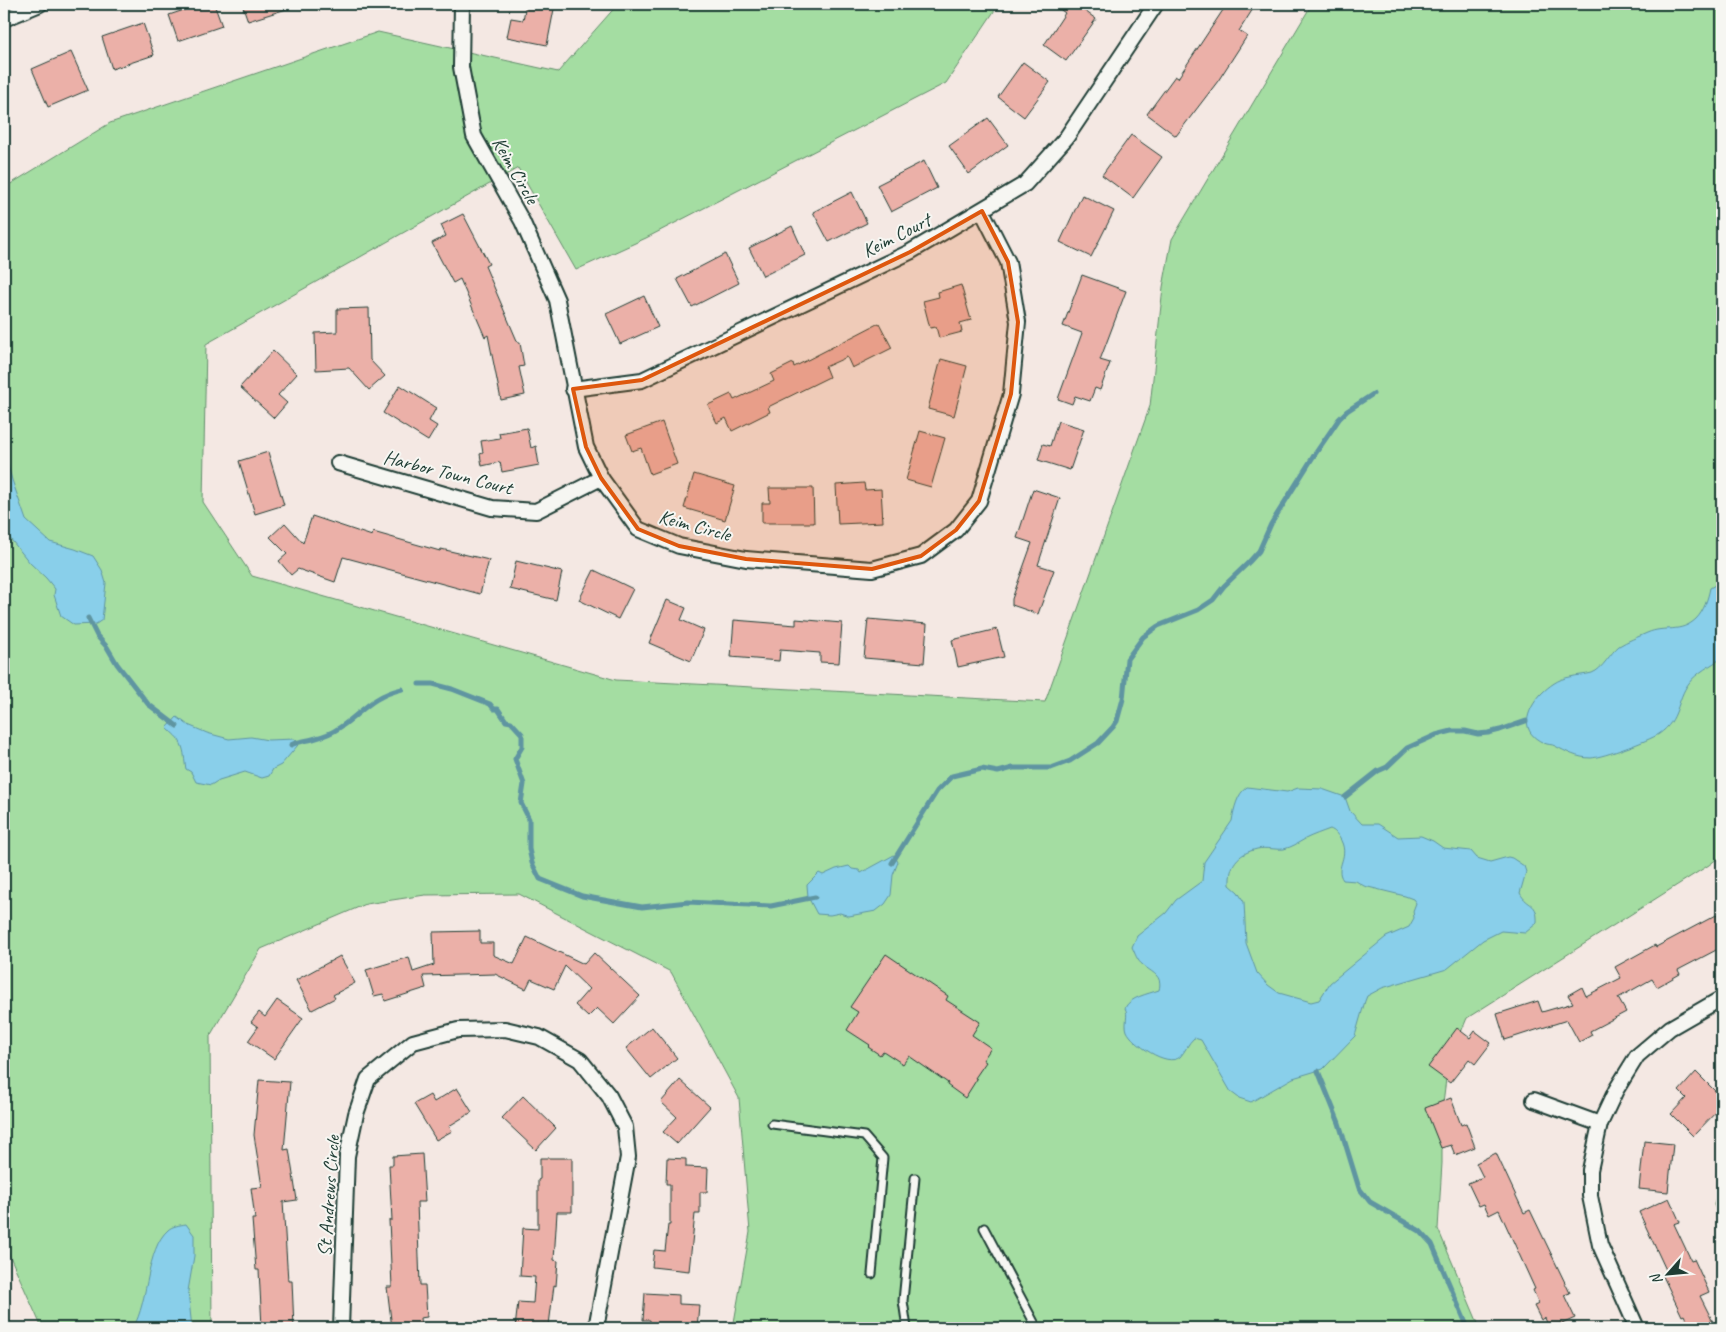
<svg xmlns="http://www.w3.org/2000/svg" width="1726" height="1332" font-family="Caveat,sans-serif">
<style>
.green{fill:#a4dda2;stroke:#628d6b}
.water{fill:#89cfea;stroke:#5f95a1;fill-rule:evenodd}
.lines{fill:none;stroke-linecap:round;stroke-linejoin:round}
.stream{stroke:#5f95a1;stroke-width:5}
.building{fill:#ebb0a8;stroke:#1f3d34}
.lane-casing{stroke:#1f3d34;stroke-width:11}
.street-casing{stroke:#1f3d34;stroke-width:18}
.lane{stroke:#f6f6f2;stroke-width:7}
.street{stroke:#f6f6f2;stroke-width:14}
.marked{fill:#de580e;fill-opacity:0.2;stroke:#de580e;stroke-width:4;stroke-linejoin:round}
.labels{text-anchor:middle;stroke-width:4;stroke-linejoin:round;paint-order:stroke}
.street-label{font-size:20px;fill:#1f3d34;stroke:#f6f6f2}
</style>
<rect width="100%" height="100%" fill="#f4e8e3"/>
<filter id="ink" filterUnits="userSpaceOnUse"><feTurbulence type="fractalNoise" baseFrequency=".02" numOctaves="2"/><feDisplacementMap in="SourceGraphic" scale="10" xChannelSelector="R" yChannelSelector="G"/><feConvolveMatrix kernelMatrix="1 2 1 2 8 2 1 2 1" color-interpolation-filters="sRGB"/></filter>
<g filter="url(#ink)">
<!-- green -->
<g class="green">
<polygon points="618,4 999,4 946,83 646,238 576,270 518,168 206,344 203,502 252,576 616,680 1045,702 1150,406 1163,287 1172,239 1312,4 1722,4 1722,855 1709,865 1467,1018 1448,1063 1442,1111 1442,1163 1438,1229 1480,1328 733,1328 750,1232 739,1098 671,972 519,894 425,895 366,904 261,949 210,1036 212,1328 42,1328 4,1243 4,188 110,123 378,32 558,72"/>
<polygon points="1722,1170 1722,1222 1714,1205"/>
</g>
<!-- water -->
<g class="water">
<polygon points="4,455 6,458 12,480 26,520 50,542 75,549 93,556 102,570 106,583 102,620 96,624 74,625 61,616 54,595 55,589 46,578 30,563 4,531"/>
<path d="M 1722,581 L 1722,658 C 1713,664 1695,674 1689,683 C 1676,700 1680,720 1659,734 C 1648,741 1604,757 1591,758 C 1577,758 1567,752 1555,746 C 1552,744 1548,745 1544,743 C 1519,732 1526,711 1541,694 C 1549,686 1558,679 1570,677 C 1577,675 1585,675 1592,673 C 1603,669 1610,653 1619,646 C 1627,641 1638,637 1647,633 C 1665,625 1680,634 1696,619 C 1704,611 1708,598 1710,588 Z"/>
<path d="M 177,717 L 188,725 L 207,733 L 229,739 L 251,737 L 268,740 L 295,739 L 298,745 L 281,765 L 273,769 L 269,776 L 262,778 L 245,772 L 219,780 L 211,785 L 196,782 L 191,772 L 186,769 C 184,761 185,752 181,744 C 179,738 172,733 167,728 Z"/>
<path d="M 1247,787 L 1287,792 L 1298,788 L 1322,789 L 1345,797 L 1350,811 L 1362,824 L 1378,824 L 1398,837 L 1421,836 L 1433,841 L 1443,848 L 1471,851 L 1477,858 L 1490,862 L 1508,857 L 1512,858 L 1524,866 L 1526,872 L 1520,893 C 1528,908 1538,901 1537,923 L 1525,933 L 1501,931 L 1483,940 L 1447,969 L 1382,988 L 1367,996 L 1365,1001 L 1355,1036 L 1323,1069 L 1293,1078 L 1251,1102 L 1239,1098 L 1231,1092 L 1201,1040 L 1194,1038 C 1188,1043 1185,1052 1180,1057 C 1167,1068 1132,1043 1127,1031 C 1124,1023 1129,1015 1125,1008 C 1130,997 1148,994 1159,990 C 1163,975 1152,973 1143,965 C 1137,961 1135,953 1132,947 L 1137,936 L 1166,913 L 1176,900 L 1202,881 L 1204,862 L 1232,821 C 1234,809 1237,794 1247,787 ZM 1330,829 C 1335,831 1336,833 1339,837 C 1352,857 1333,866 1343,880 L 1356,881 L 1364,886 L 1405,896 L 1413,899 L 1416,903 L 1413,911 L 1414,918 L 1409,927 L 1386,937 L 1330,983 L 1319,1000 L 1311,1002 L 1279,993 L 1268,985 L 1257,973 L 1246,943 L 1244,902 L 1238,892 L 1230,885 C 1229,865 1237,854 1257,849 C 1266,847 1275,850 1284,849 C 1292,847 1298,843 1305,839 C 1313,835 1322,832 1330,829 Z"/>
<polygon points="894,855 898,862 893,875 891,895 885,904 876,911 849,916 840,913 830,915 817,914 808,897 807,885 819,873 823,875 836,869 849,866 852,869 859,870 861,873"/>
<path d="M 186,1224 L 194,1235 L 194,1256 L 188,1291 L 192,1328 L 133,1328 C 149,1301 146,1249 168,1230 C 172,1226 180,1225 186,1224 Z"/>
</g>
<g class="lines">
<!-- stream -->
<g class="stream">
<polyline points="88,618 97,636 107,647 117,664 148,704 177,726"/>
<polyline points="419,684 433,684 452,689 490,704 494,709 498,709 506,721 511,722 522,734 522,747 515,759 524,784 521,803 529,819 529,849 532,863 540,879 582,896 642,907 688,902 771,906 815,897"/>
<path d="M 291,745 C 299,741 305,741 313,739 C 321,737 332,733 339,728 C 363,712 370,697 402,689"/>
<polyline points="1345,797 1378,771 1387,767 1407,748 1436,735 1452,731 1465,731 1478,734 1488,733 1500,730 1526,721"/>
<polyline points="892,863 937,791 952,776 982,769 998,772 1013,768 1051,768 1070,761 1098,743 1113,727 1117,721 1123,699 1127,659 1143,637 1158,626 1198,610 1213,600 1224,586 1249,562 1259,551 1271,524 1313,457 1339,419 1347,411 1373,394"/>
<polyline points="1318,1071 1339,1123 1359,1188 1370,1202 1420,1231 1432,1244 1468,1328"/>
</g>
</g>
<!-- building -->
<g class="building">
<polygon points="202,4 214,4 222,26 178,41 169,15"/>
<polygon points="242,4 292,4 293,7 248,21"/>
<polygon points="526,4 555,4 547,45 507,37 511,18 523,20"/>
<polygon points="1053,4 1075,4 1096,19 1066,61 1044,45 1065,13"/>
<polygon points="1227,4 1256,4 1239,31 1247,36 1218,81 1176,136 1147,114 1175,76 1178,78"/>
<polygon points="143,23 154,55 112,69 102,37"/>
<polygon points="71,52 88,90 48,107 32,69"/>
<polygon points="1023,62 1050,82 1024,117 998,97"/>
<polygon points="988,118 1008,145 969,174 949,146"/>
<polygon points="1131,135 1162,157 1133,198 1102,175"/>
<polygon points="924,161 937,188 891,212 877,185"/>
<polygon points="852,192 867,223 829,242 813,212"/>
<polygon points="1082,195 1114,211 1091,257 1060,242"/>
<polygon points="463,214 489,264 485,266 518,343 520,343 524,366 519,367 525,395 501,400 488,335 485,337 460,279 453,283 432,243 446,236 441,225"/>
<polygon points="792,226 805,255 763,276 749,248"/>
<polygon points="725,254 739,283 692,307 677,279"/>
<polygon points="1082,275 1126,291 1100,360 1110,363 1100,390 1095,388 1090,401 1075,396 1072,404 1058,399 1082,333 1063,326"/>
<polygon points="961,285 971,320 960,323 962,332 939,338 936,327 930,328 923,301 939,297 938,292"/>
<polygon points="644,296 658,327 620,344 606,314"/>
<polygon points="369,308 370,360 385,376 369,390 349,368 316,370 315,333 337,332 337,309"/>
<polygon points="879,323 892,348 852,368 847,357 825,367 829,377 768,407 770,412 732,431 726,418 717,423 708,405 731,394 734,400 774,381 771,374 793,363 794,367"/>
<polygon points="273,351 297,374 278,395 287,403 274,418 240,387"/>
<polygon points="941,359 967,366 954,416 928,409"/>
<polygon points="400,385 436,408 429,421 437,426 428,441 383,413"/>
<polygon points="1058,421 1084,429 1070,470 1038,460 1043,444 1050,446"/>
<polygon points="662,422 677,464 650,474 641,448 632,451 626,435"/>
<polygon points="527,428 531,448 536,446 539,465 502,472 500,462 482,466 480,454 483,453 481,441 500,438 499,433"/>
<polygon points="920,431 945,438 931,487 906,480"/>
<polygon points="268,452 284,505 255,514 239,461"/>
<polygon points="694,474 735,486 725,520 684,508"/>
<polygon points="864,483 865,490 881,489 883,522 838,524 836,485"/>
<polygon points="769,488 813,488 814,523 762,523 762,503 770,503"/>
<polygon points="1033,489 1060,498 1038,565 1054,570 1038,614 1012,605 1012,599 1032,543 1017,538"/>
<polygon points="312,516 372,536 373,532 440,551 441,549 489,560 480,594 343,557 335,582 298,569 291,575 279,561 287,554 270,537 285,523 303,543"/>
<polygon points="516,561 562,572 556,600 510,589"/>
<polygon points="594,570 633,589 618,619 579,600"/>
<polygon points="667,600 686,608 681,620 704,630 691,661 649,643"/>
<polygon points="796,619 842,623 839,663 820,662 820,653 780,650 779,661 731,657 734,620 796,625"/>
<polygon points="868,619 927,624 924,663 864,658"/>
<polygon points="997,629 1004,657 958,667 952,640"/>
<polygon points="1722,912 1722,947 1678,970 1680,974 1657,987 1652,979 1618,998 1626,1012 1590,1031 1592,1035 1579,1042 1567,1020 1505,1040 1497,1014 1538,1001 1542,1012 1573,1003 1568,995 1582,987 1586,996 1621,978 1615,967 1655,945 1656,947"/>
<polygon points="480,931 480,943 493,943 493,955 514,964 527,937 584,964 594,953 640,996 614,1024 597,1008 588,1017 575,1005 589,989 565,966 554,989 531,979 526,989 495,974 423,976 426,988 385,1001 383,994 374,996 366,970 409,957 413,972 434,965 433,932"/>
<polygon points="886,954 948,996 946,1000 980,1022 972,1035 991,1048 983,1060 986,1062 975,1078 977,1079 965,1098 947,1085 948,1083 909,1056 903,1064 883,1051 880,1055 868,1047 870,1045 847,1030 858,1012 850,1007"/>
<polygon points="340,956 355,983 333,995 335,998 312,1010 296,980"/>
<polygon points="277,1000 303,1018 274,1059 248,1041 258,1027 251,1022 259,1012 265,1017"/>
<polygon points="652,1027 677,1058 651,1079 626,1048"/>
<polygon points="1457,1028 1470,1038 1475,1031 1491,1043 1475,1064 1469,1059 1450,1083 1428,1067"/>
<polygon points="1696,1072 1722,1098 1722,1106 1693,1136 1671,1114 1686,1098 1679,1091"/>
<polygon points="259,1080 290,1082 284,1150 289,1149 297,1200 283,1202 288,1281 292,1281 294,1328 262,1327 259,1270 256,1270 252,1219 255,1219 251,1188 262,1187 254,1135"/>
<polygon points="680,1080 710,1107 677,1144 663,1132 677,1117 661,1102"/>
<polygon points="457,1088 472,1112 449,1126 452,1131 436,1140 414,1104 430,1095 434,1102"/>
<polygon points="523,1096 556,1128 536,1150 502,1118"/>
<polygon points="1451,1098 1461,1125 1466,1123 1475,1147 1455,1155 1451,1145 1441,1148 1425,1108"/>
<polygon points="1644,1141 1673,1144 1668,1192 1639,1189"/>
<polygon points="1496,1153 1524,1213 1530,1210 1570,1293 1564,1295 1575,1318 1553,1328 1549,1328 1545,1318 1541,1320 1534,1306 1539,1304 1533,1290 1535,1289 1499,1210 1489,1215 1484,1204 1479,1206 1468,1183 1483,1177 1476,1163"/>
<polygon points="422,1154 425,1202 417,1202 420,1285 425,1285 427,1317 420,1318 421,1328 392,1328 387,1287 392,1287 389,1220 392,1220 389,1165 393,1165 393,1156"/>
<polygon points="540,1158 572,1158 572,1212 557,1212 554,1260 558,1261 556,1286 554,1285 549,1325 543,1324 543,1328 515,1328 518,1302 533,1303 535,1277 520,1276 523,1228 538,1229 538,1180 540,1179"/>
<polygon points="667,1158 686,1159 686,1167 708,1168 707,1192 700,1192 700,1214 695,1214 689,1271 652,1267 654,1250 665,1251 668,1225 670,1225 670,1184 666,1184"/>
<polygon points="1669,1198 1680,1222 1674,1224 1691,1260 1694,1259 1709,1292 1700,1296 1716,1328 1690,1328 1684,1315 1682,1316 1662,1274 1667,1272 1639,1212"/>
<polygon points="645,1293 679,1295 679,1304 699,1305 697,1328 650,1328 650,1320 643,1320"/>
</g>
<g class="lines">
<!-- lane casing -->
<g class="lane-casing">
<g id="lane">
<polyline points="772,1124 864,1136 883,1158 872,1274"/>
<polyline points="984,1228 1037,1328"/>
<polyline points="907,1328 903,1301 915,1178"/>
</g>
</g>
<!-- street casing -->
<g class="street-casing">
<g id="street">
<polyline points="462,4 461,67 474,136 522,221 557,300 586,447 601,478 638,529 679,546 746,559 872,569 921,556 956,530 979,501 1011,394 1018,322 1008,262 982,211"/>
<polyline points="4,19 40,4"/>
<polyline points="573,389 642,380 910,252 1025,184 1066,138 1156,4"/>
<polyline points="338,463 492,508 536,511 601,478"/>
<polyline points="1534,1100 1600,1124"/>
<polyline points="341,1328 347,1156 356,1114 368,1079 413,1042 458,1030 505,1029 539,1037 580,1060 609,1096 625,1127 628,1157 596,1328"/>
<polyline points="1637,1328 1600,1245 1590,1196 1590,1170 1600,1124 1616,1090 1637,1056 1670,1028 1722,998"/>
</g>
</g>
<!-- lane -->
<use href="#lane" class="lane"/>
<!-- street -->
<use href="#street" class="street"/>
</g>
</g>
<!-- marked area -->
<path class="marked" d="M 982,211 L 1008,262 L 1018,322 L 1011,394 L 979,501 L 956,530 L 921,556 L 872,569 L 746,559 L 679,546 L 638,529 L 601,478 L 586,447 L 573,389 L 642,380 L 910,252 Z"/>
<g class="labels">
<!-- street labels -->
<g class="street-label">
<text transform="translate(516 170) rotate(60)" y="7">Keim Circle</text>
<text transform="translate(896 235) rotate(-27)" y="7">Keim Court</text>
<text transform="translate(448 472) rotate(14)" y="7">Harbor Town Court</text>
<text transform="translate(695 525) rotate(15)" y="7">Keim Circle</text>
<text transform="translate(328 1196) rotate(-86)" y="7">St Andrews Circle</text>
</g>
</g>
<!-- margin -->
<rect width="1726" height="1332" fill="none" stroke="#f6f6f2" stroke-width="20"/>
<rect x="10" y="10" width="1706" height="1312" fill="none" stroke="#1f3d34" stroke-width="2" filter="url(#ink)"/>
<!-- north arrow -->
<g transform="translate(1668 1274) rotate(243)" stroke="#f6f6f2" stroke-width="4" paint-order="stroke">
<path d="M0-4L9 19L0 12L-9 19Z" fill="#1f3d34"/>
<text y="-8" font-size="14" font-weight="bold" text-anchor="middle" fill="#1f3d34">N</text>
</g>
</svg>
